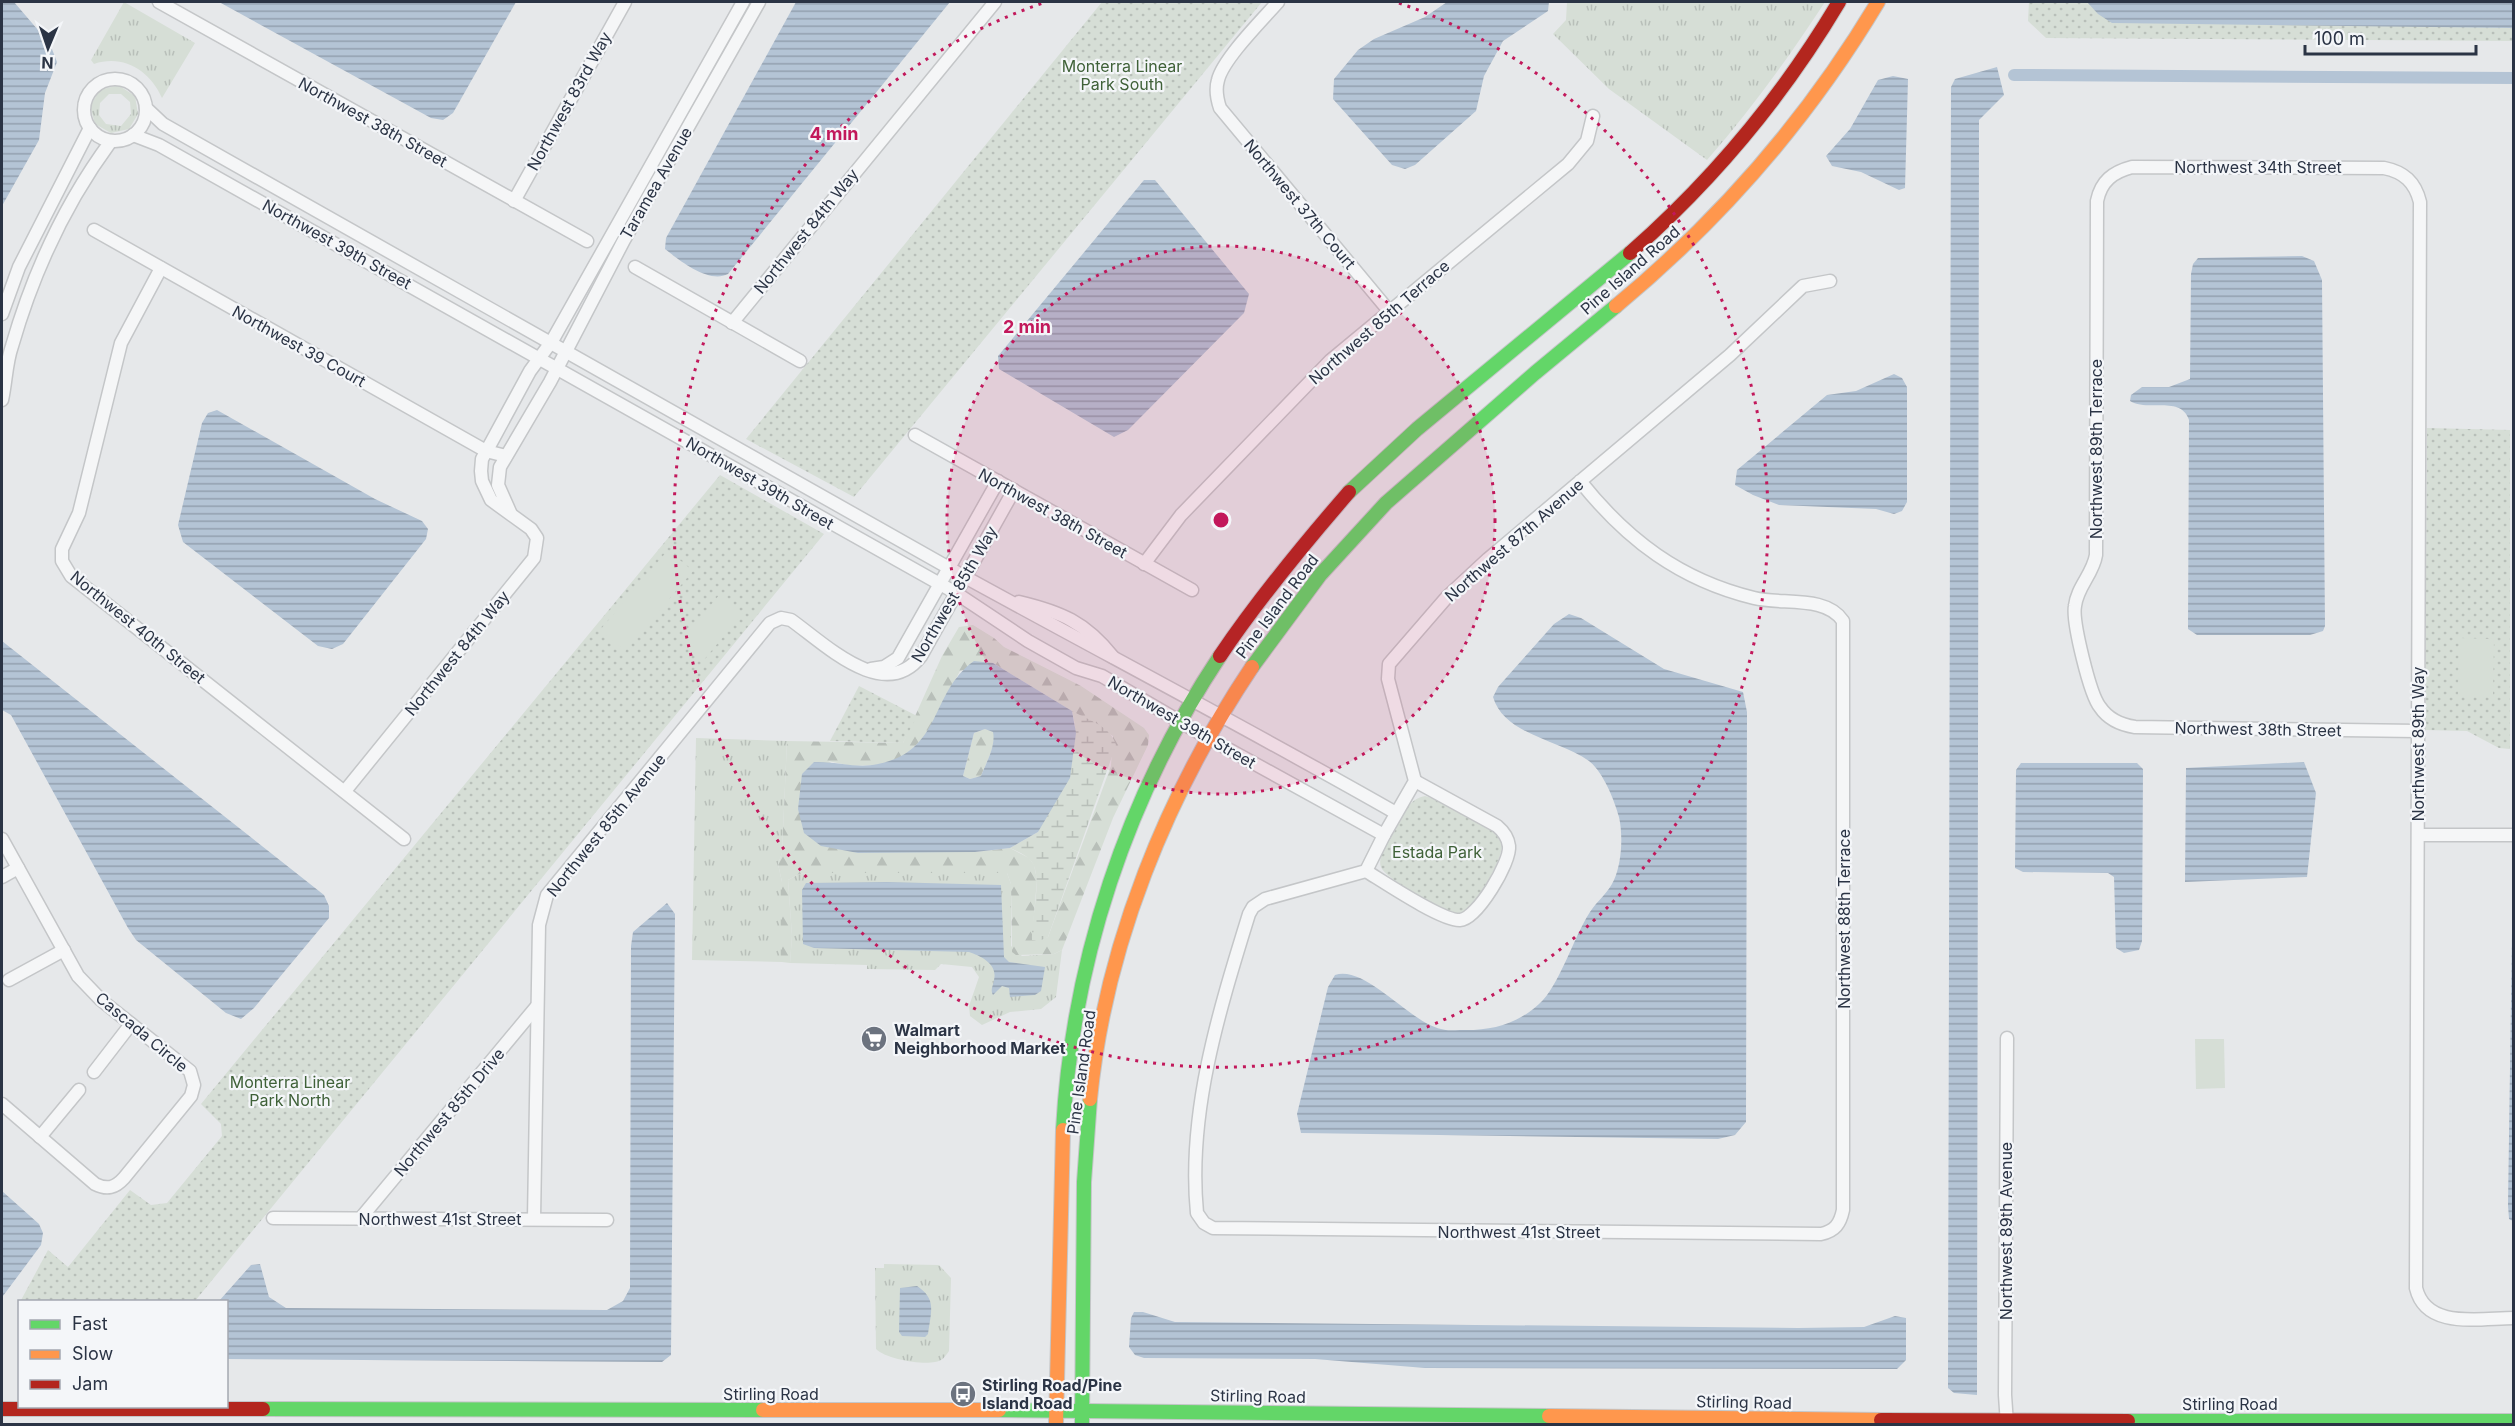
<svg xmlns="http://www.w3.org/2000/svg" width="2515" height="1426" font-family="Inter,sans-serif">
<style>
.grass{fill:url(#grass-tufts);fill-rule:evenodd}
.forest{fill:url(#forest-firs);fill-rule:evenodd}
.wetland{fill:url(#wetland-marsh)}
.park{fill:url(#park-dots)}
.garden{fill:#d6ded6}
.water{fill:url(#water-rules);fill-rule:evenodd}
.lines{fill:none;stroke-linecap:round;stroke-linejoin:round}
.canal{stroke:#b4c4d5;stroke-width:12}
.street-casing{stroke:#c4c6c8;stroke-width:15}
.fast-casing{stroke:#c4c6c8;stroke-width:16}
.slow-casing{stroke:#c4c6c8;stroke-width:16}
.jam-casing{stroke:#c4c6c8;stroke-width:16}
.street{stroke:#f5f6f7;stroke-width:12}
.fast{stroke:#63d668;stroke-width:14}
.slow{stroke:#ff974d;stroke-width:14}
.jam{stroke:#b3261e;stroke-width:14}
.ring{fill:none;stroke:#c2185b;stroke-width:3;stroke-dasharray:3 6}
.labels{text-anchor:middle;stroke-width:4.5;stroke-linejoin:round;paint-order:stroke}
.park-label{font-size:16px;fill:#3f6138;stroke:#f4f6f9}
.street-label{font-size:16px;fill:#2b3445;stroke:#f4f6f9}
.poi-label{font-size:16px;font-weight:bold;fill:#2b3445;stroke:#f4f6f9;text-anchor:start}
.centre{fill:#c2185b;stroke:#f4f6f9;stroke-width:3}
.ring-label{font-size:18px;text-anchor:middle;font-weight:bold;fill:#c2185b;stroke:#f4f6f9;stroke-width:4.5;stroke-linejoin:round;paint-order:stroke}
</style>
<defs>
<pattern id="grass-tufts" width="24" height="20" patternUnits="userSpaceOnUse" patternTransform="scale(1.5)"><rect width="24" height="20" fill="#d6ded6"/><path d="M3 7l-1-3M5 7V3M7 7l1-3M15 17l-1-3M17 17v-4M19 17l1-3" fill="none" stroke="#b8bfb9"/></pattern>
<pattern id="forest-firs" width="22" height="20" patternUnits="userSpaceOnUse" patternTransform="scale(1.5)"><rect width="22" height="20" fill="#d6ded6"/><path d="M5 1l3.5 6h-7zM16 11l3.5 6h-7z" fill="#b8bfb9"/></pattern>
<pattern id="wetland-marsh" width="20" height="14" patternUnits="userSpaceOnUse" patternTransform="scale(1.5)"><rect width="20" height="14" fill="#d6ded6"/><path d="M1 5h8M5 5V1M11 12h8M15 12V8" fill="none" stroke="#b8bfb9"/></pattern>
<pattern id="park-dots" width="8" height="8" patternUnits="userSpaceOnUse" patternTransform="scale(1.5)"><rect width="8" height="8" fill="#d6ded6"/><path d="M2 2h.1M6 6h.1" fill="none" stroke="#b8bfb9" stroke-width="1.8" stroke-linecap="round"/></pattern>
<pattern id="water-rules" width="6" height="5" patternUnits="userSpaceOnUse" patternTransform="scale(1.5)"><rect width="6" height="5" fill="#b4c4d5"/><path d="M0 2.5h6" fill="none" stroke="#93a0af"/></pattern>
</defs>
<rect width="100%" height="100%" fill="#e6e8ea"/>
<!-- grass -->
<g class="grass">
<path d="M 124,2 L 195,43 L 162,98 C 150,71 124,54 94,64 L 91,60 Z"/>
<path d="M 1567,2 L 1825,2 C 1789,57 1751,110 1707,160 L 1609,89 L 1553,34 L 1566,20 Z"/>
<path d="M 118,85 L 135,96 L 138,114 L 129,129 L 111,133 L 95,124 L 90,106 L 100,90 ZM 109,94 L 121,94 L 130,102 L 131,114 L 121,126 L 106,124 L 99,115 L 100,103 Z"/>
<polygon points="696,738 787,741 782,853 778,864 782,882 782,962 692,960"/>
<polygon points="811,873 1007,873 1011,884 1011,946 1022,956 1054,954 1062,950 1056,997 1041,1009 1010,1012 982,1025 970,1016 969,1006 979,977 972,967 941,964 935,970 867,969 867,965 790,963 792,936 788,880 799,874"/>
<path d="M 884,1264 L 939,1265 L 951,1278 L 949,1351 C 945,1357 942,1361 935,1362 C 921,1365 886,1359 876,1349 L 875,1268 L 884,1268 Z"/>
</g>
<!-- forest -->
<g class="forest">
<path d="M 973,625 L 994,638 L 1004,647 L 1081,686 L 1144,728 L 1149,735 L 1148,745 L 1113,818 L 1062,950 L 1054,954 L 1016,955 L 1012,952 L 1011,884 L 1007,873 L 811,873 L 799,874 L 788,880 L 792,936 L 790,963 L 782,962 L 782,882 L 778,864 L 782,853 L 787,741 L 903,743 L 942,656 L 959,627 ZM 993,663 L 1113,736 L 1111,766 L 1048,937 L 1032,940 L 1037,879 L 1034,865 L 1029,858 L 1010,848 L 975,852 L 828,761 L 852,766 L 876,765 L 902,758 L 926,736 L 960,671 Z"/>
<path d="M 985,729 L 994,732 C 996,746 986,763 981,776 L 970,779 L 963,776 L 974,733 Z"/>
</g>
<!-- wetland -->
<path class="wetland" d="M 1072,711 C 1088,720 1111,726 1116,745 L 1048,937 L 1039,941 L 1032,940 C 1031,920 1042,880 1033,864 C 1029,856 1018,852 1010,848 L 1038,832 L 1075,725 Z"/>
<!-- park -->
<g class="park">
<polygon points="1102,2 1262,2 854,497 746,439"/>
<polygon points="2029,2 2513,2 2514,41 2046,38 2028,21"/>
<polygon points="2427,428 2510,430 2510,749 2499,748 2467,731 2425,730"/>
<polygon points="720,475 824,534 195,1301 20,1302 48,1250 68,1267 130,1190 151,1205 167,1203 222,1136 221,1124 201,1104"/>
<polygon points="859,686 917,716 903,743 830,741"/>
<path d="M 1425,796 L 1435,799 L 1493,831 L 1502,843 C 1504,857 1476,908 1462,913 C 1451,917 1384,878 1381,867 C 1377,855 1390,839 1396,829 C 1403,816 1408,799 1425,796 Z"/>
</g>
<!-- garden -->
<g class="garden">
<polygon points="668,550 693,571 625,651 600,630"/>
<polygon points="720,594 743,613 703,661 680,642"/>
<polygon points="2459,638 2494,639 2493,697 2458,697"/>
<polygon points="2195,1039 2224,1039 2225,1088 2196,1089"/>
</g>
<!-- water -->
<g class="water">
<polygon points="2,2 14,2 50,44 57,62 45,93 39,140 2,206"/>
<polygon points="219,2 516,2 453,113 443,120 431,118"/>
<path d="M 796,2 L 950,2 L 728,274 C 709,284 680,261 665,249 L 666,238 Z"/>
<polygon points="1447,2 1549,2 1548,11 1503,41 1484,76 1476,111 1415,165 1405,169 1392,165 1333,99 1334,79 1358,50 1374,39 1425,17"/>
<polygon points="2087,2 2513,2 2513,28 2112,23 2098,14"/>
<polygon points="1997,67 2004,95 1979,120 1977,1395 1954,1393 1948,1388 1951,87 1955,79"/>
<polygon points="1893,76 1908,79 1905,188 1899,190 1861,172 1832,166 1826,156 1850,129 1878,80"/>
<polygon points="1144,180 1155,180 1249,294 1244,313 1128,430 1114,437 999,369 998,356"/>
<path d="M 2302,256 L 2314,261 L 2322,280 L 2325,626 L 2323,631 L 2310,635 L 2197,635 L 2188,629 L 2189,420 C 2181,395 2147,412 2130,401 L 2131,395 L 2142,387 L 2169,387 L 2190,379 L 2191,274 L 2193,264 L 2198,258 Z"/>
<polygon points="1894,374 1902,378 1907,387 1907,502 1902,511 1894,514 1876,509 1779,505 1753,495 1735,485 1737,470 1827,395 1856,391"/>
<polygon points="217,410 375,499 422,521 428,529 426,539 343,644 332,649 318,646 183,542 178,525 202,423 208,413"/>
<path d="M 1569,614 L 1581,618 L 1664,669 L 1743,692 L 1747,712 L 1746,1122 L 1735,1135 L 1718,1139 L 1301,1133 L 1297,1114 L 1328,987 L 1335,975 C 1366,965 1409,1022 1441,1029 C 1447,1031 1454,1030 1460,1030 C 1490,1031 1516,1025 1539,1004 C 1559,987 1574,936 1590,912 C 1597,901 1609,892 1614,880 C 1622,862 1623,835 1619,817 C 1614,799 1603,772 1589,761 C 1560,740 1504,735 1493,697 L 1498,687 L 1554,624 Z"/>
<polygon points="2,641 324,895 329,906 329,918 254,1008 241,1019 226,1013 136,940 128,928 11,715 2,710"/>
<path d="M 974,661 L 993,663 L 1072,711 L 1076,733 L 1070,778 L 1038,832 L 1010,848 L 975,852 L 858,853 L 821,846 L 804,833 L 798,809 L 802,774 L 814,762 C 836,761 856,769 878,764 C 943,751 929,693 974,661 ZM 985,729 L 993,732 C 996,746 986,763 981,776 L 970,779 L 963,776 L 974,733 Z"/>
<polygon points="2304,762 2316,793 2307,877 2185,882 2186,768"/>
<polygon points="2021,763 2137,763 2143,769 2142,941 2139,950 2124,953 2116,948 2114,877 2108,873 2023,872 2015,868 2016,770"/>
<path d="M 887,882 L 1001,885 L 1004,957 L 1009,962 L 1045,967 L 1041,991 L 1035,995 L 1010,997 L 1009,988 L 1002,986 L 993,995 C 990,989 993,987 994,980 C 998,964 981,956 969,952 L 814,948 L 803,944 L 802,890 L 806,883 Z"/>
<polygon points="667,903 675,914 671,1355 662,1362 227,1359 226,1302 219,1301 251,1265 260,1264 269,1297 286,1308 607,1310 623,1301 630,1288 631,946 633,932"/>
<polygon points="2512,932 2513,932 2513,1221 2509,1219 2508,1205"/>
<polygon points="2,1191 39,1224 43,1233 41,1245 3,1296 2,1320"/>
<path d="M 917,1286 C 937,1299 931,1312 928,1334 L 925,1337 L 902,1336 L 899,1332 L 900,1288 Z"/>
<polygon points="1134,1312 1143,1312 1175,1322 1798,1328 1864,1327 1895,1316 1906,1318 1906,1360 1897,1369 1425,1368 1315,1359 1144,1358 1135,1355 1129,1347 1131,1318"/>
</g>
<g class="lines">
<!-- canal -->
<polyline class="canal" points="2014,75 2514,78"/>
<!-- street casing -->
<g class="street-casing">
<g id="street">
<polyline points="159,2 587,241"/>
<path d="M 1278,2 C 1262,20 1223,59 1218,80 C 1215,90 1217,99 1220,108 L 1389,311"/>
<circle cx="115" cy="110" r="31"/>
<path d="M 146,108 L 163,124 L 965,577 C 1109,656 1254,732 1396,813"/>
<polyline points="133,135 159,145 956,593 1028,641 1076,668 1102,676 1208,738 1384,835"/>
<polyline points="514,201 625,2"/>
<polyline points="94,230 486,451 506,456"/>
<polyline points="635,267 800,361"/>
<polyline points="161,268 121,343 79,513 62,549 62,561 71,576 404,839"/>
<polyline points="2,314 19,267 90,128"/>
<polyline points="732,323 995,2"/>
<path d="M 2,400 C 6,382 6,363 12,346 C 33,273 66,202 111,141"/>
<polyline points="915,435 1192,590"/>
<path d="M 1580,481 C 1627,540 1680,580 1754,598 C 1782,605 1826,595 1843,621 L 1843,1210 C 1840,1224 1835,1231 1821,1234 L 1213,1228 L 1204,1223 L 1197,1213 C 1187,1112 1220,1008 1249,914 L 1253,907 L 1265,899 L 1366,871 L 1384,835 L 1415,781 L 1388,679 L 1389,664 L 1447,597 L 1488,559 L 1730,355 L 1803,286 L 1830,281"/>
<polyline points="510,512 498,485 500,467 550,382 624,240 759,2"/>
<polyline points="1144,564 1181,515 1331,360 1568,164 1587,141 1593,116"/>
<path d="M 1019,602 C 1061,612 1085,622 1113,657"/>
<polyline points="871,669 884,667 898,658 998,481"/>
<path d="M 2418,731 L 2135,727 C 2122,725 2108,719 2100,707 C 2090,695 2072,621 2075,606 C 2077,587 2093,574 2096,555 L 2097,201 C 2101,181 2113,172 2132,167 L 2384,168 C 2404,172 2415,182 2420,202 L 2416,1288 C 2426,1330 2480,1318 2514,1318"/>
<polyline points="345,791 534,558 537,538 531,529 491,500 482,481 481,471 482,459 492,441 530,371 552,341 743,2"/>
<polyline points="2419,835 2514,835"/>
<path d="M 2,839 L 78,976 L 101,1000 L 190,1071 L 194,1085 L 191,1096 L 124,1178 C 115,1188 107,1190 95,1184 L 2,1104"/>
<path d="M 1366,871 C 1384,882 1442,921 1460,920 C 1477,919 1511,862 1509,846 C 1508,838 1503,831 1497,826 L 1415,781"/>
<polyline points="2,877 18,868"/>
<polyline points="9,980 64,950"/>
<polyline points="2007,1038 2005,1395 2007,1424"/>
<polyline points="94,1072 131,1024"/>
<polyline points="40,1137 79,1090"/>
<polyline points="273,1218 607,1220"/>
<polyline points="360,1219 537,1006"/>
<path d="M 534,1219 L 539,925 L 547,895 L 770,623 L 781,618 L 791,620 C 826,645 884,703 921,656 L 1014,490"/>
</g>
</g>
<!-- fast casing -->
<g class="fast-casing">
<g id="fast">
<polyline points="1349,492 1417,429 1630,253"/>
<polyline points="1252,667 1320,575 1386,503 1535,373 1616,306"/>
<path d="M 1063,1130 C 1072,962 1127,796 1220,656"/>
<polyline points="263,1409 763,1410"/>
<polyline points="999,1410 1549,1416"/>
<polyline points="2128,1421 2514,1421"/>
<polyline points="1082,1424 1084,1182 1090,1099"/>
</g>
</g>
<!-- slow casing -->
<g class="slow-casing">
<g id="slow">
<path d="M 1616,306 C 1721,219 1808,119 1878,2"/>
<path d="M 1090,1099 C 1105,946 1167,794 1252,667"/>
<polyline points="763,1410 999,1410"/>
<polyline points="1549,1416 1881,1420"/>
<polyline points="1056,1424 1063,1130"/>
</g>
</g>
<!-- jam casing -->
<g class="jam-casing">
<g id="jam">
<path d="M 1630,253 C 1713,180 1783,96 1839,2"/>
<path d="M 1220,656 C 1259,598 1303,545 1349,492"/>
<polyline points="2,1409 263,1409"/>
<polyline points="1881,1420 2128,1421"/>
</g>
</g>
<!-- street -->
<use href="#street" class="street"/>
<!-- fast -->
<use href="#fast" class="fast"/>
<!-- slow -->
<use href="#slow" class="slow"/>
<!-- jam -->
<use href="#jam" class="jam"/>
</g>
<!-- distance rings -->
<circle cx="1221" cy="520" r="274" fill="#c2185b" fill-opacity=".12"/>
<g class="ring">
<circle cx="1221" cy="520" r="274"/>
<path d="M1399 3A547 547 0 1 1 1043 3"/>
</g>
<!-- icons -->
<defs>
<g id="supermarket-disc" transform="scale(1.35)"><circle r="9.5" fill="#6c737f" stroke="#f4f6f9"/><path d="M-6-5.5h2.5l.6 2H6L4.5 2H-2.5L-4.4-4H-6ZM-1.5 3.2a1.3 1.3 0 1 0 .1 0ZM3 3.2a1.3 1.3 0 1 0 .1 0Z" fill="#fff"/></g>
<g id="bus-disc" transform="scale(1.35)"><circle r="9.5" fill="#6c737f" stroke="#f4f6f9"/><path d="M-5-6H5V4H4V6H2V4H-2V6H-4V4H-5ZM-3.5-4V0h7V-4ZM-3.5 1.2v1.5H-2V1.2ZM2 1.2v1.5H3.5V1.2Z" fill="#fff"/></g>
</defs>
<g fill-rule="evenodd">
<use href="#supermarket-disc" x="874" y="1039"/>
<use href="#bus-disc" x="963" y="1394"/>
</g>
<g class="labels">
<!-- park labels -->
<g class="park-label">
<text x="1122" y="72">Monterra Linear<tspan x="1122" dy="18">Park South</tspan></text>
<text x="1437" y="858">Estada Park</text>
<text x="290" y="1088">Monterra Linear<tspan x="290" dy="18">Park North</tspan></text>
</g>
<!-- street labels -->
<g class="street-label">
<text transform="translate(569 101) rotate(-61)" y="6">Northwest 83rd Way</text>
<text transform="translate(373 122) rotate(29)" y="6">Northwest 38th Street</text>
<text x="2258" y="173">Northwest 34th Street</text>
<text transform="translate(656 183) rotate(-60)" y="6">Taramea Avenue</text>
<text transform="translate(1300 204) rotate(50)" y="6">Northwest 37th Court</text>
<text transform="translate(806 231) rotate(-51)" y="6">Northwest 84th Way</text>
<text transform="translate(337 244) rotate(29)" y="6">Northwest 39th Street</text>
<text transform="translate(1630 270) rotate(-41)" y="6">Pine Island Road</text>
<text transform="translate(1379 322) rotate(-41)" y="6">Northwest 85th Terrace</text>
<text transform="translate(299 346) rotate(29)" y="6">Northwest 39 Court</text>
<text transform="translate(2096 449) rotate(-90)" y="6">Northwest 89th Terrace</text>
<text transform="translate(760 483) rotate(30)" y="6">Northwest 39th Street</text>
<text transform="translate(1053 513) rotate(29)" y="6">Northwest 38th Street</text>
<text transform="translate(1514 540) rotate(-41)" y="6">Northwest 87th Avenue</text>
<text transform="translate(954 594) rotate(-60)" y="6">Northwest 85th Way</text>
<text transform="translate(1277 606) rotate(-53)" y="6">Pine Island Road</text>
<text transform="translate(138 627) rotate(39)" y="6">Northwest 40th Street</text>
<text transform="translate(457 653) rotate(-51)" y="6">Northwest 84th Way</text>
<text transform="translate(1182 722) rotate(30)" y="6">Northwest 39th Street</text>
<text transform="translate(2258 729) rotate(1)" y="6">Northwest 38th Street</text>
<text transform="translate(2418 744) rotate(-90)" y="6">Northwest 89th Way</text>
<text transform="translate(606 825) rotate(-51)" y="6">Northwest 85th Avenue</text>
<text transform="translate(1844 919) rotate(-90)" y="6">Northwest 88th Terrace</text>
<text transform="translate(142 1032) rotate(40)" y="6">Cascada Circle</text>
<text transform="translate(1081 1072) rotate(-82)" y="6">Pine Island Road</text>
<text transform="translate(449 1112) rotate(-50)" y="6">Northwest 85th Drive</text>
<text x="440" y="1225">Northwest 41st Street</text>
<text transform="translate(2006 1231) rotate(-90)" y="6">Northwest 89th Avenue</text>
<text x="1519" y="1238">Northwest 41st Street</text>
<text x="771" y="1400">Stirling Road</text>
<text transform="translate(1258 1396) rotate(1)" y="6">Stirling Road</text>
<text transform="translate(1744 1402) rotate(1)" y="6">Stirling Road</text>
<text x="2230" y="1410">Stirling Road</text>
</g>
<!-- poi labels -->
<g class="poi-label">
<text x="894" y="1036">Walmart<tspan x="894" dy="18">Neighborhood Market</tspan></text>
<text x="982" y="1391">Stirling Road/Pine<tspan x="982" dy="18">Island Road</tspan></text>
</g>
</g>
<circle cx="1221" cy="520" r="9" class="centre"/>
<g class="ring-label">
<text x="834" y="140">4 min</text>
<text x="1027" y="333">2 min</text>
</g>
<!-- border -->
<rect width="2515" height="1426" fill="none" stroke="#2b3445" stroke-width="6"/>
<!-- legend -->
<rect x="18" y="1300" width="210" height="108" fill="#f4f6f9" stroke="#a4a8b1" stroke-width="1.5"/>
<rect x="30" y="1320" width="30" height="9" fill="#63d668" stroke="#a4a8b1" stroke-width="1.5"/>
<text x="72" y="1330" font-size="18" fill="#2b3445">Fast</text>
<rect x="30" y="1350" width="30" height="9" fill="#ff974d" stroke="#a4a8b1" stroke-width="1.5"/>
<text x="72" y="1360" font-size="18" fill="#2b3445">Slow</text>
<rect x="30" y="1380" width="30" height="9" fill="#b3261e" stroke="#a4a8b1" stroke-width="1.5"/>
<text x="72" y="1390" font-size="18" fill="#2b3445">Jam</text>
<!-- north arrow -->
<g transform="translate(48 48) rotate(182)" stroke="#f4f6f9" stroke-width="4.5" paint-order="stroke">
<path d="M0-4.5L10 22L0 15L-10 22Z" fill="#2b3445"/>
<text y="-9" font-size="16" font-weight="bold" text-anchor="middle" fill="#2b3445">N</text>
</g>
<!-- scale -->
<path d="M2305 45v9h171v-9" fill="none" stroke="#2b3445" stroke-width="3"/>
<text x="2314" y="45" font-size="18" fill="#2b3445" stroke="#f4f6f9" stroke-width="4.5" paint-order="stroke">100 m</text>
</svg>
